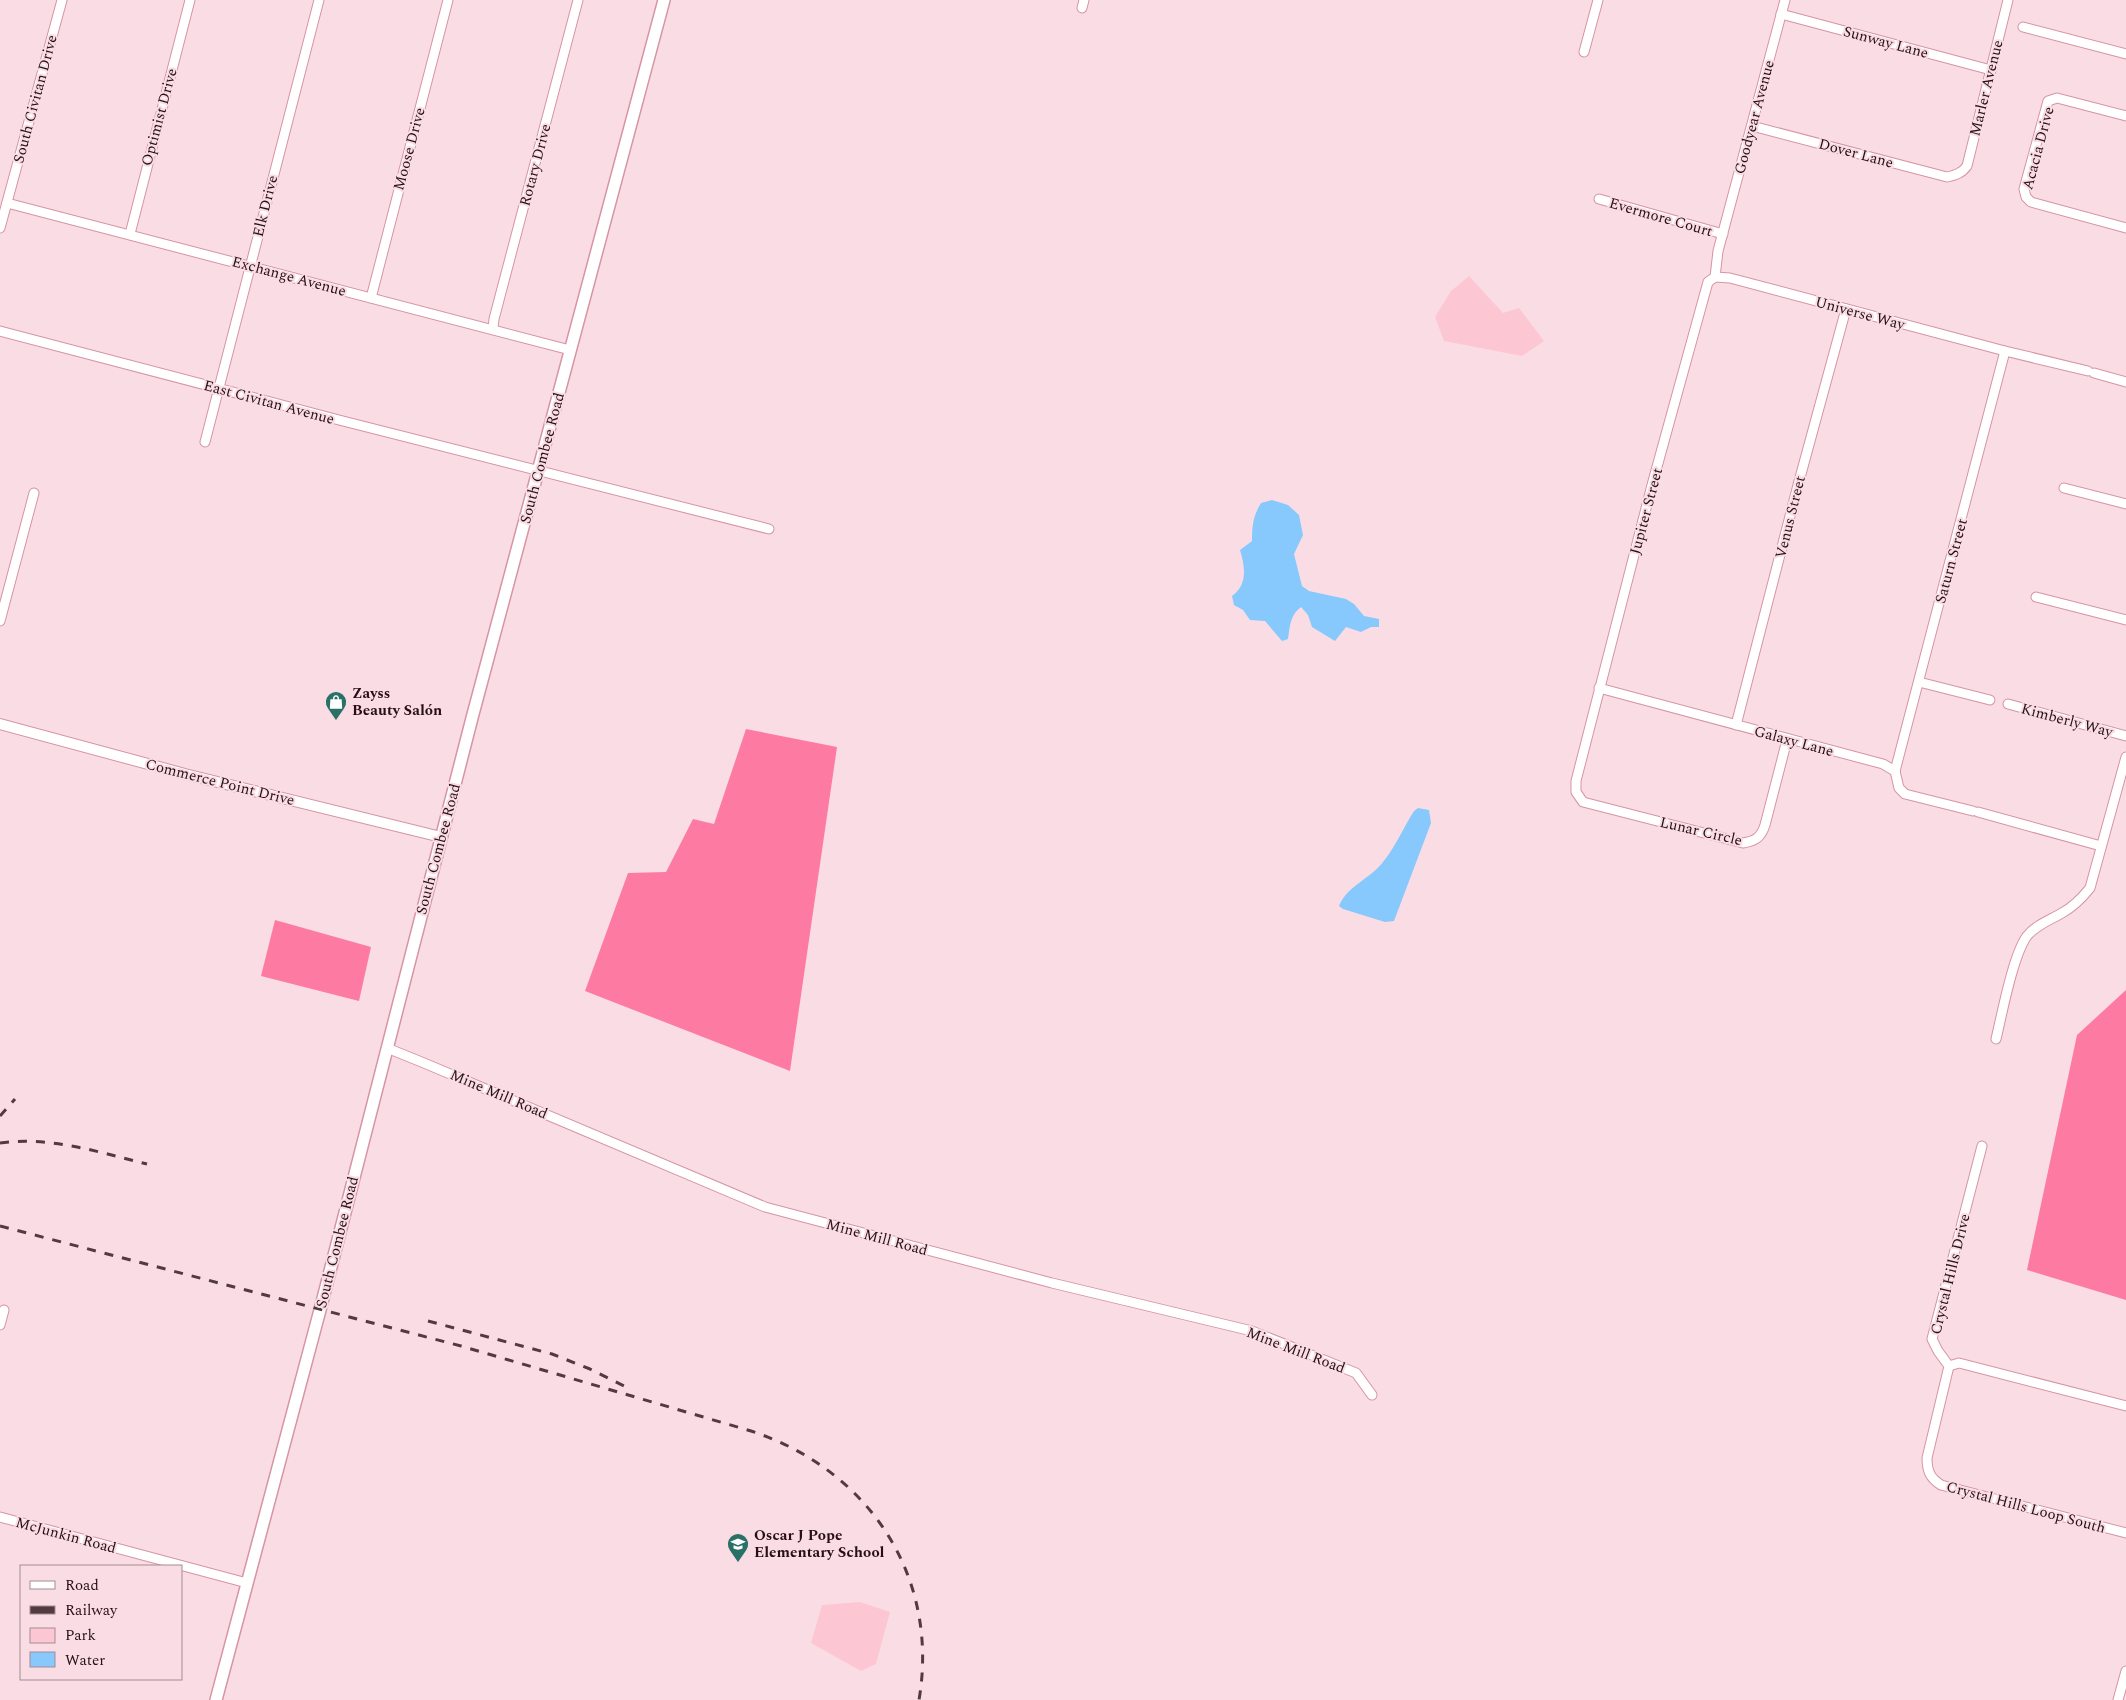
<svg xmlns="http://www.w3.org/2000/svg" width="2126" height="1700" font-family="Spectral,serif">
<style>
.green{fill:#fcc7d3}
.forest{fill:#fd7aa2}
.water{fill:#87c9fc}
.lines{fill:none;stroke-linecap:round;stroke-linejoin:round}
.minor-casing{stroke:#d694a5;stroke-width:11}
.tertiary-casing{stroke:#d694a5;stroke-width:12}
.secondary-casing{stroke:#d694a5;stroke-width:14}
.minor{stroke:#fff;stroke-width:9}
.tertiary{stroke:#fff;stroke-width:10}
.secondary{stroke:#fff;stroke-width:11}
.rail{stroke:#523a41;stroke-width:3;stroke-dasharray:9 9;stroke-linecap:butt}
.labels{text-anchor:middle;stroke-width:4;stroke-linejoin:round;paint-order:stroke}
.street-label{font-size:15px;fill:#260f16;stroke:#fadde4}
.poi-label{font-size:15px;font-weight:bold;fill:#260f16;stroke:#fadde4;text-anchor:start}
</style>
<rect width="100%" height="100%" fill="#fadde4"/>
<!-- green -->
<g class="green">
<polygon points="1469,276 1503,313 1519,308 1544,341 1522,356 1444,341 1435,317 1451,291"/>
<polygon points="860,1602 890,1612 876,1664 861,1671 811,1643 822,1605"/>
</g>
<!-- forest -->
<g class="forest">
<polygon points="746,729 837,747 790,1071 585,991 628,873 666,872 693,819 714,824"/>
<polygon points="275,920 371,947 359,1001 261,976"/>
<polygon points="2126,990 2126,1300 2027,1270 2077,1035"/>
</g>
<!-- water -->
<g class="water">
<path d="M 1272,500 L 1288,505 L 1299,515 L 1303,535 L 1294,554 L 1302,586 L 1309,591 L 1346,599 L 1354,604 L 1364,616 L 1379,619 L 1379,627 L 1371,627 L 1361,632 L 1346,627 L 1335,641 L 1312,627 L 1308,615 L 1301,607 C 1290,615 1290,626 1288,639 L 1282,641 L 1265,621 L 1250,620 L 1243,610 L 1234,605 L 1232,596 C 1248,584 1245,567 1240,550 L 1252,541 C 1252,526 1253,516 1261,503 Z"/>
<path d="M 1418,808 L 1429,810 L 1431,823 L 1394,921 L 1385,922 L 1343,909 L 1339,906 C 1347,886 1370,879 1383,862 C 1396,846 1403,828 1414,811 Z"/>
</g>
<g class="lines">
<!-- minor casing -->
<g class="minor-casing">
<g id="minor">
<path d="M 1785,0 L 1718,251 L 1715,277 L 1708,282 L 1703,300 L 1652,485 L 1576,781 L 1576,792 L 1583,802 L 1743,843 C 1756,841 1761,837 1765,825 L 1787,740"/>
<polyline points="1082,8 1084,0"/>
<polyline points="1781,14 1991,70"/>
<polyline points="2023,27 2126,54"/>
<polyline points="1584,52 1598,0"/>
<polyline points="2126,116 2057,98 2048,101 2024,189 2026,197 2031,202 2126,228"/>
<path d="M 1752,126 L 1947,177 C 1956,175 1962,173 1967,166 L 2008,0"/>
<polyline points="1599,199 1723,234"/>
<polyline points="7,203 570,350"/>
<polyline points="0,228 62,0"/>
<polyline points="130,234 190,0"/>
<polyline points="1715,277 1730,278 2005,351 2088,371"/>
<polyline points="371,298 448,0"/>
<polyline points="493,329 494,319 578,0"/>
<polyline points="0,331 339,420 769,529"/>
<polyline points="2094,373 2126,382"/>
<polyline points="205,442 319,0"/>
<polyline points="2064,488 2126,504"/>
<polyline points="2036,597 2126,620"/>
<polyline points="0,621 34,493"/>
<polyline points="1919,682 1990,700"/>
<polyline points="1599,688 1883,764 1895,771 1899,788 1905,794 1973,811"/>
<polyline points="2008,704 2126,736"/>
<polyline points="1736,725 1798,485 1846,309"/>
<polyline points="1895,771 2005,351"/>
<polyline points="1978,812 2101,846"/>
<path d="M 1996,1039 C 2002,1014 2013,955 2027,936 C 2036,925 2050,920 2062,913 C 2073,907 2082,898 2090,888 L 2126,757"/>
<polyline points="387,1048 424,1063 765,1207 1052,1283 1252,1331 1356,1373 1372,1395"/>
<polyline points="0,1325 4,1310"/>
<path d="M 1949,1366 L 1927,1458 C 1927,1471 1930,1478 1941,1485 L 2126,1533"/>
<polyline points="1949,1366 1938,1351 1932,1339 1982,1146"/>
<polyline points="1949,1366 1959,1363 2126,1406"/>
<polyline points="0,1517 247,1583"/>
<polyline points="2118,1700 2126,1671"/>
</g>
</g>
<!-- tertiary casing -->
<g class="tertiary-casing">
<polyline id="tertiary" points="0,724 185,774 441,837"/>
</g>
<!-- secondary casing -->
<g class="secondary-casing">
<polyline id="secondary" points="216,1700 320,1310 472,718 664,0"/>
</g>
<!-- minor -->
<use href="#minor" class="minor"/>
<!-- tertiary -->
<use href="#tertiary" class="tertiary"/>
<!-- secondary -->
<use href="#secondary" class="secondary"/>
<!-- rail -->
<g class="rail">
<polyline points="0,1116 15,1099"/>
<path d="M 0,1143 C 50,1136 98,1152 147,1164"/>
<path d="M 0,1226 L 461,1346 L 751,1431 C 868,1469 940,1576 919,1700"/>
<polyline points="428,1321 552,1354 590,1369 630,1389"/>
</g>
</g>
<!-- icons -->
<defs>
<g id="shop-pin" transform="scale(1.125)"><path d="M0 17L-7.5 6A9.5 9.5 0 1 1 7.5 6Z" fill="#297066" stroke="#fadde4"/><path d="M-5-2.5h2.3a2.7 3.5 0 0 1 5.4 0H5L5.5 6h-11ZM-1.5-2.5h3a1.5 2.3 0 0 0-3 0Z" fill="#fff"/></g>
<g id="school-pin" transform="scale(1.125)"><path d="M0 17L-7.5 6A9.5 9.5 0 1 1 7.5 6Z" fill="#297066" stroke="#fadde4"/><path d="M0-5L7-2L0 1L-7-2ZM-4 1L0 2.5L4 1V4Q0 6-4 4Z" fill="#fff"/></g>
</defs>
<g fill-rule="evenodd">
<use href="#shop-pin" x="336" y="702"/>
<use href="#school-pin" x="738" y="1544"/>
</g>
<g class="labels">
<!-- street labels -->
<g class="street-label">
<text transform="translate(1886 42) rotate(15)" y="5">Sunway Lane</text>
<text transform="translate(1986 88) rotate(-76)" y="5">Marler Avenue</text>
<text transform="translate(35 99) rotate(-75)" y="5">South Civitan Drive</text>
<text transform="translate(159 117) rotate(-75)" y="5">Optimist Drive</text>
<text transform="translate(1754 117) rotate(-75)" y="5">Goodyear Avenue</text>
<text transform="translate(2038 148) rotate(-75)" y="5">Acacia Drive</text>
<text transform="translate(409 149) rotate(-75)" y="5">Moose Drive</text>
<text transform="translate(1856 153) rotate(15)" y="5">Dover Lane</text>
<text transform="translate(535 165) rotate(-75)" y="5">Rotary Drive</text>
<text transform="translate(265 206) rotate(-76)" y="5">Elk Drive</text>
<text transform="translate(1661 217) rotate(16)" y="5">Evermore Court</text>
<text transform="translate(289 276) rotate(15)" y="5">Exchange Avenue</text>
<text transform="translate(1860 313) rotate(15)" y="5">Universe Way</text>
<text transform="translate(269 402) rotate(15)" y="5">East Civitan Avenue</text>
<text transform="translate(542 458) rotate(-75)" y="5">South Combee Road</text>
<text transform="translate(1646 511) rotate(-75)" y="5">Jupiter Street</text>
<text transform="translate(1790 517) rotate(-76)" y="5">Venus Street</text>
<text transform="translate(1951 561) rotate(-75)" y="5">Saturn Street</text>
<text transform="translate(2067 720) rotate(15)" y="5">Kimberly Way</text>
<text transform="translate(1794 741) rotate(15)" y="5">Galaxy Lane</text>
<text transform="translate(220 782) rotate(14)" y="5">Commerce Point Drive</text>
<text transform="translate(1701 831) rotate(13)" y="5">Lunar Circle</text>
<text transform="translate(438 849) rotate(-75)" y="5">South Combee Road</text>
<text transform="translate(499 1094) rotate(23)" y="5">Mine Mill Road</text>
<text transform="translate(877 1237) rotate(15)" y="5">Mine Mill Road</text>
<text transform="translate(337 1242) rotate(-76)" y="5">South Combee Road</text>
<text transform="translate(1950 1274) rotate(-76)" y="5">Crystal Hills Drive</text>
<text transform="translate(1296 1350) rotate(21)" y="5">Mine Mill Road</text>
<text transform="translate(2026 1507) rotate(15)" y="5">Crystal Hills Loop South</text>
<text transform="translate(66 1535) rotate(15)" y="5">McJunkin Road</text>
</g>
<!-- poi labels -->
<g class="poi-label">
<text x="352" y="698">Zayss<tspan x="352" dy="17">Beauty Salón</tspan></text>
<text x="754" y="1540">Oscar J Pope<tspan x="754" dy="17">Elementary School</tspan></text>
</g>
</g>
<!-- legend -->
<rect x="20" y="1565" width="162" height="115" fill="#fadde4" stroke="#a58b92"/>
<rect x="30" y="1581" width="25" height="8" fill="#ffffff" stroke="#a58b92"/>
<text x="65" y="1590" font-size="15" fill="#260f16">Road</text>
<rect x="30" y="1606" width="25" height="8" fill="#523a41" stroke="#a58b92"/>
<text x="65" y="1615" font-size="15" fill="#260f16">Railway</text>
<rect x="30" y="1628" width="25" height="15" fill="#fcc7d3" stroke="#a58b92"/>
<text x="65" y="1640" font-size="15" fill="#260f16">Park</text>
<rect x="30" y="1652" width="25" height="15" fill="#87c9fc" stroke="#a58b92"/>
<text x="65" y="1665" font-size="15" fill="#260f16">Water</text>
</svg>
